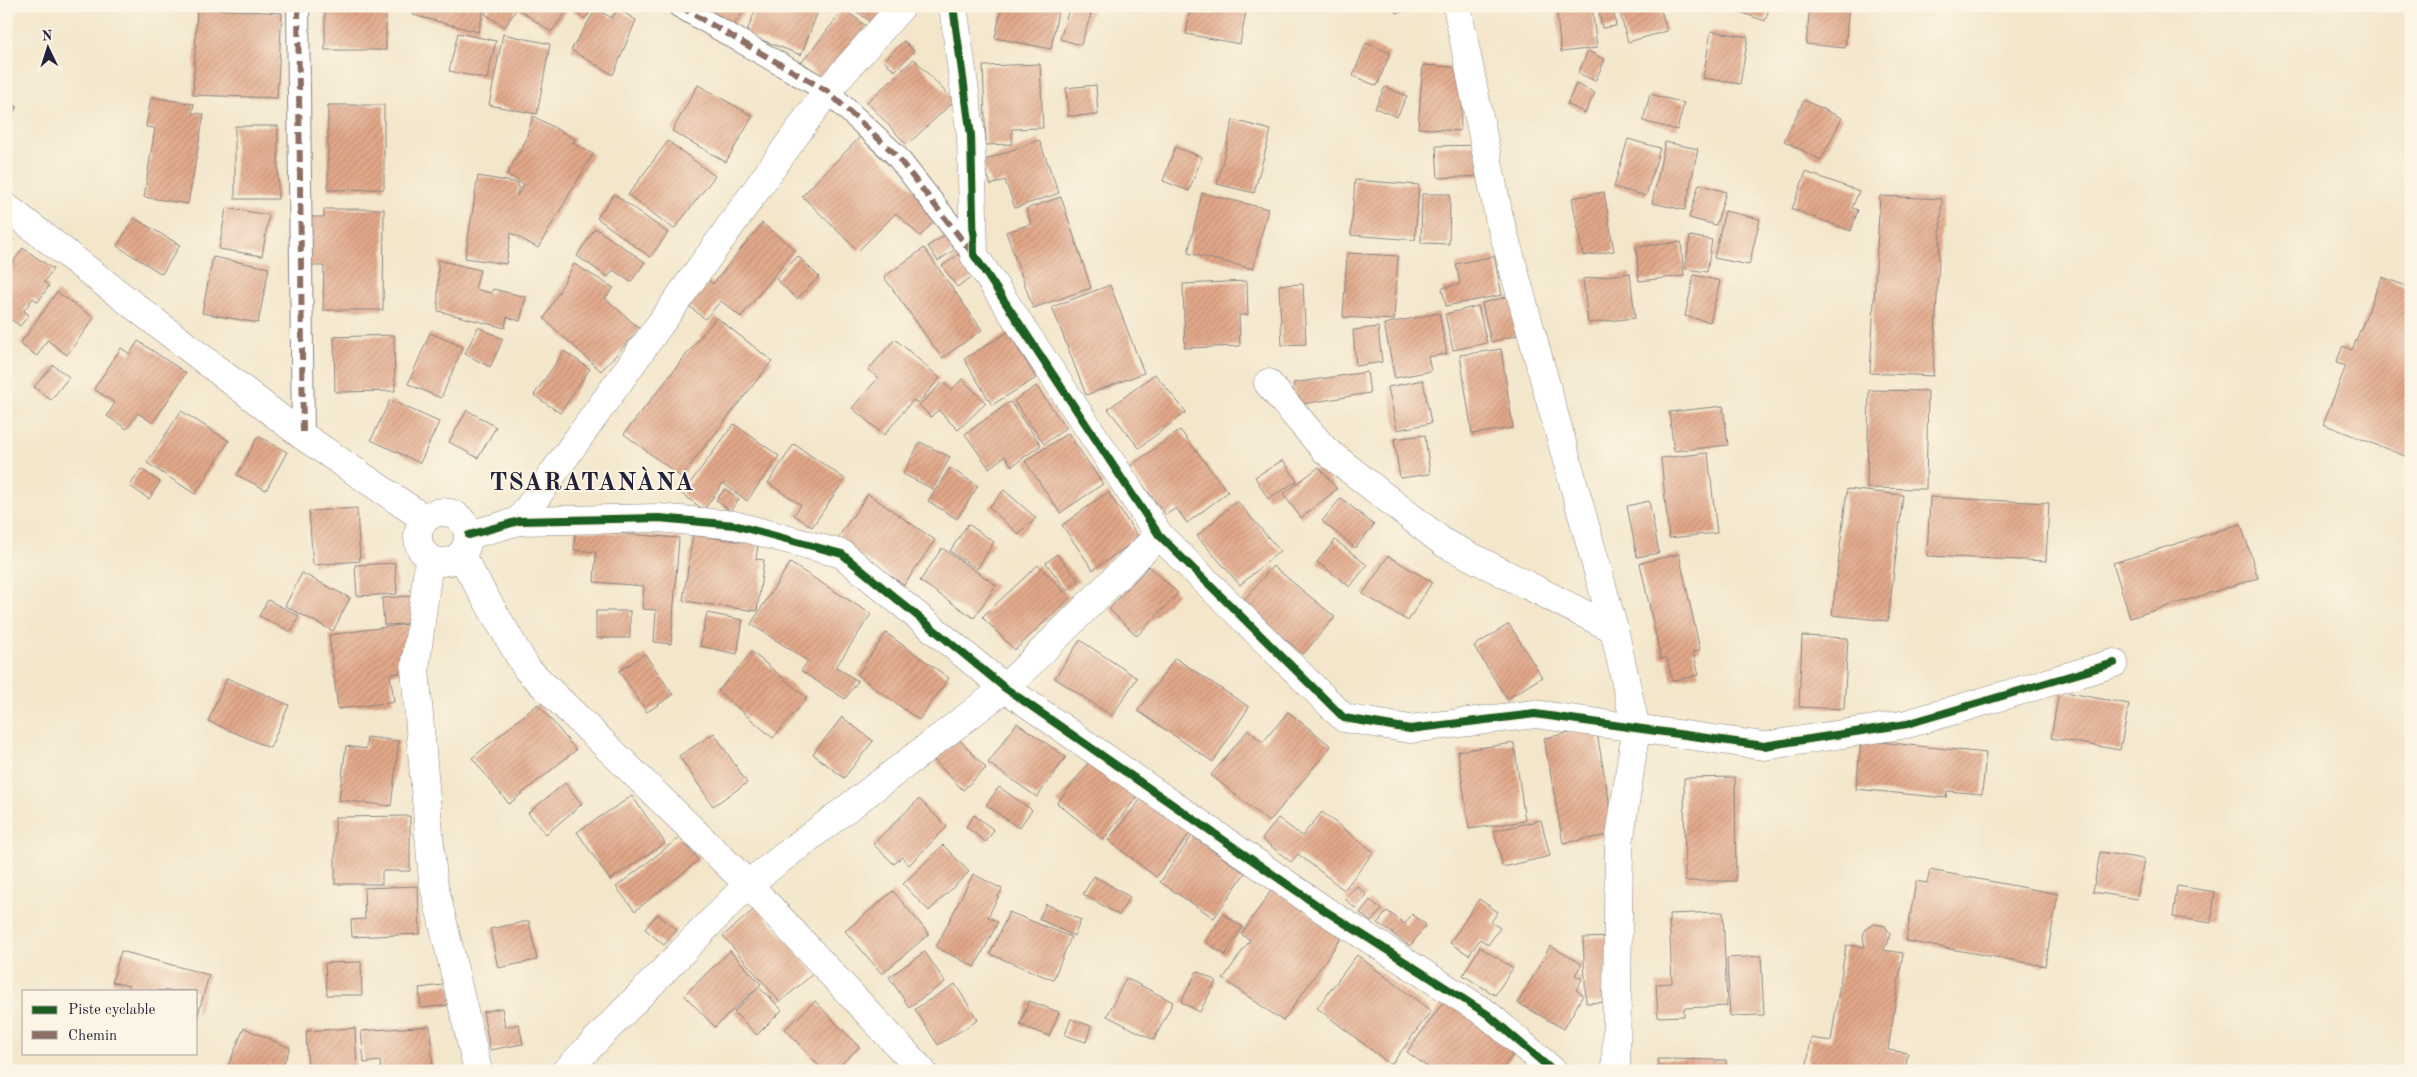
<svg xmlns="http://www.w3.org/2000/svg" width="2417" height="1077" font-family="'Old Standard TT',serif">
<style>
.building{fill:url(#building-hatch)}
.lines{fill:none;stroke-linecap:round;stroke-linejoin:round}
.pedestrian-casing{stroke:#8a8483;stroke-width:24}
.minor-casing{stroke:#8a8483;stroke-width:29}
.tertiary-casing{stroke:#8a8483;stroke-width:29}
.pedestrian{stroke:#fff;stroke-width:22}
.minor{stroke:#fff;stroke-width:28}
.tertiary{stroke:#fff;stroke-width:28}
.quiet{stroke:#8d6e63;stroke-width:6;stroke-dasharray:12 6;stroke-linecap:butt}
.cycleway-casing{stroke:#fcf5e5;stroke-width:11}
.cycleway{stroke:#1b5e20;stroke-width:8}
.labels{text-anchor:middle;stroke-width:4;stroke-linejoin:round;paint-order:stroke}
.district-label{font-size:25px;font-weight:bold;letter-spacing:1px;fill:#22223b;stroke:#fcf5e5}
</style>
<defs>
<pattern id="building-hatch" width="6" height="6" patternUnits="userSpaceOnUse" patternTransform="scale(1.25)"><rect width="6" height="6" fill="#e1a788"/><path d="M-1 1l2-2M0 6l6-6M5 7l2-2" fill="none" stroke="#c18f76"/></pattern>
</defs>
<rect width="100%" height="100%" fill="#fcf5e5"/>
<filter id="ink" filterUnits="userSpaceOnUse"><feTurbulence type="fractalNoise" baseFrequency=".02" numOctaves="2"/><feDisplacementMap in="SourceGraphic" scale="10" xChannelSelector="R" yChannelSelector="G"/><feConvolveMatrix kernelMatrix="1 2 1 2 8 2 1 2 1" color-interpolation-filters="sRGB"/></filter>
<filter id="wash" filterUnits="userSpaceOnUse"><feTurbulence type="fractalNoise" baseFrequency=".0096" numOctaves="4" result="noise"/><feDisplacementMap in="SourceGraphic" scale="20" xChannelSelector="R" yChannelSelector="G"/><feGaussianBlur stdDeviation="1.12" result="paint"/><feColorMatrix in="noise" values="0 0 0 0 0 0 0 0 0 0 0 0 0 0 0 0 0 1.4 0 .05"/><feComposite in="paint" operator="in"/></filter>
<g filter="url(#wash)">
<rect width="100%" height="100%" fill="#f3e6cb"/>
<g id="blocks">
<!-- building -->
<g class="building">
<rect x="325" y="6" width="61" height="44"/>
<polygon points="415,6 485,6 478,32 413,15"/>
<polygon points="490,6 595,6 585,19 569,8 551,32 517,8 505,27 485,14"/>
<polygon points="712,6 749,6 720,42 699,25"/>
<polygon points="757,6 820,6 801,55 746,34"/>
<polygon points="850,6 889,6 874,25"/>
<polygon points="1002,6 1059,6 1051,49 995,38"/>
<polygon points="1070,6 1092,11 1081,45 1060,39"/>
<polygon points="1191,6 1211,10 1212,6 1247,6 1240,44 1186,34"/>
<polygon points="1394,6 1420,6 1420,7 1396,13"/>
<polygon points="1556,6 1592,6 1597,48 1561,52"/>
<polygon points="1598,6 1613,6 1616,26 1602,28"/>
<polygon points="1618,6 1660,6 1667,31 1628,42"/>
<polygon points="1729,6 1770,6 1765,21 1729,8"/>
<polygon points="1810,6 1849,6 1845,48 1806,44"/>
<polygon points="197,8 282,13 277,98 193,95"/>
<polygon points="596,9 612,18 618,9 636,20 613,75 571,50"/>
<polygon points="844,9 867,27 825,80 802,62"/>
<polygon points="1711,31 1748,37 1740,84 1703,78"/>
<polygon points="458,33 496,41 487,79 449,71"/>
<polygon points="503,34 550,44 537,114 489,105"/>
<polygon points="904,41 914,51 895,71 884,61"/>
<polygon points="1366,43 1390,53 1377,86 1353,76"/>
<polygon points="1588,51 1605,60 1595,81 1578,73"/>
<polygon points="914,59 954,101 907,145 867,102"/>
<polygon points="1040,64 1043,128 1012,129 1012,144 986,145 983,66"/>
<polygon points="1423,65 1465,68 1460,131 1418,128"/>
<polygon points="1576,84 1595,93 1585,113 1567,104"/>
<polygon points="698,85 753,116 726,162 672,131"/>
<polygon points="1096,85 1098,115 1068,116 1066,88"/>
<polygon points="1385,87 1407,96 1397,117 1375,108"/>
<polygon points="1650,94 1684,103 1677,130 1643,121"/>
<polygon points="151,97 194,104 192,113 204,114 188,204 144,197 155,128 146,127"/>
<polygon points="1804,100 1842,118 1821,160 1784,141"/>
<polygon points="6,101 17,107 6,124"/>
<polygon points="328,105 384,105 384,189 328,190"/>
<polygon points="533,116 575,139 573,143 593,154 538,248 511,233 506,264 465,258 478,176 519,183 517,196 524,184 507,174 525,142"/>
<polygon points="1233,120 1271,130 1254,193 1217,184"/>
<rect x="235" y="126" width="43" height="73"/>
<polygon points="860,137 940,215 920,236 896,213 858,251 802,196"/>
<polygon points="1628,139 1660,148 1646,196 1614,187"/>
<polygon points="1039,140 1059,193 1015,208 1005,180 991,185 982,161"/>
<polygon points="668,141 715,176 674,229 628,195"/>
<polygon points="1665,142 1698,149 1685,210 1652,203"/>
<polygon points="1482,145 1483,176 1438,178 1436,146"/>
<polygon points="1175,147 1202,157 1189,191 1163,181"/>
<polygon points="1806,172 1859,191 1852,208 1858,210 1851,231 1792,209"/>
<polygon points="1355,180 1419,185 1415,240 1351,235"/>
<polygon points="1699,184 1726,192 1716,225 1689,218"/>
<polygon points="1604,192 1614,251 1583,256 1572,198"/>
<polygon points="1202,193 1268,209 1253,269 1188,253"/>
<polygon points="614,194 668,233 650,257 597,218"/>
<polygon points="1422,194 1450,194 1449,244 1421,243"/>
<polygon points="1880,196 1942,199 1933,376 1870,373"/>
<polygon points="1061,197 1091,288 1033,308 1006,232 1031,224 1026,209"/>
<polygon points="226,208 269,215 262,256 219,249"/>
<polygon points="324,209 384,209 383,310 323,310 324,266 307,266 307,217 324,217"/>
<polygon points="1725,211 1760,219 1749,265 1714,258"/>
<polygon points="134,218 180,245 162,274 117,246"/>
<polygon points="762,223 795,250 741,317 721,301 705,319 682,300 702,275 713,284"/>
<polygon points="595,228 645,262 631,282 613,270 608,277 577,256"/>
<polygon points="948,233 958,247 938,261 928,246"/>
<polygon points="6,235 13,239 6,250"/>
<polygon points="1690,236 1712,240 1707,272 1685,269"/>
<polygon points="1681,242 1684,276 1639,281 1636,247"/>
<polygon points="23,248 53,269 44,282 49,286 38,302 33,298 24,311 29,315 20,326 6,316 6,272"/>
<polygon points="924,248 982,330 942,358 884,277"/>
<polygon points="961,253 976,274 957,287 942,266"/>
<polygon points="1347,253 1398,256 1394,320 1343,317"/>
<polygon points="798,256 819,277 797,299 776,279"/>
<polygon points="1494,256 1502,295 1446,306 1442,288 1460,284 1456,264"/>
<polygon points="213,257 269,268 258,323 202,313"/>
<polygon points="438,260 480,270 475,289 491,293 493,289 526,297 520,321 507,317 505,328 438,311"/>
<polygon points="574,264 614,288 605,298 640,329 601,371 544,319"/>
<polygon points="1630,273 1635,318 1588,323 1583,279"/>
<polygon points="1694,275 1720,281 1710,322 1685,316"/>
<polygon points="2382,277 2411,288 2410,458 2323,424 2346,366 2336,363 2343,346 2352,350"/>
<polygon points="1247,281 1248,315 1239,315 1240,346 1185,348 1183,284"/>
<polygon points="1303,284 1306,344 1282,345 1279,285"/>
<polygon points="1110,285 1144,373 1086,395 1052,307"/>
<polygon points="57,292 94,318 67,355 47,340 37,356 20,344"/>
<polygon points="1515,295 1525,333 1491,342 1482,303"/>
<polygon points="1478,306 1487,343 1453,350 1445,314"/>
<polygon points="1439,313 1447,354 1428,357 1431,371 1395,378 1384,324"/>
<polygon points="716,317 772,361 681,477 624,434"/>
<polygon points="478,327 503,339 490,367 465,354"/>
<polygon points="1378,327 1382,362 1356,366 1353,330"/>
<polygon points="1008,332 1036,378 992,405 964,359"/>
<polygon points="430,333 463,347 441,398 408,384"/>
<polygon points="394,335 395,391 335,392 334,337"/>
<polygon points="895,339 940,378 918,403 913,400 884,435 852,408 878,378 868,370"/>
<polygon points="138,341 186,373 153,423 138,413 127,429 107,416 115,403 94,389 121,348 130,354"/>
<polygon points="1501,349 1513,428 1472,434 1460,355"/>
<polygon points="564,351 590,369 560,413 534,395"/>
<polygon points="53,365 69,377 51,400 34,387"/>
<polygon points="1367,372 1370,393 1296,405 1293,383"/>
<polygon points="1155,374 1186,412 1139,448 1108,409"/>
<polygon points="962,379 986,403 958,430 938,410 931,417 919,405 943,382 951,390"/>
<polygon points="1423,380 1431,423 1397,430 1388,387"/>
<polygon points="1036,386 1066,428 1044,444 1014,401"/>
<polygon points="1869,390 1928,391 1926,489 1867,488"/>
<polygon points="390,400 439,422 420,463 371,440"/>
<polygon points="1010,402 1041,445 1012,466 1005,456 989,468 965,434"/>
<polygon points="1723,406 1728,445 1674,451 1669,412"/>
<polygon points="467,410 496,427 478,458 449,442"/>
<polygon points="181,411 229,441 195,494 147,463"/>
<polygon points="734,424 779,456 747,501 723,483 704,510 682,494"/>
<polygon points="1180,430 1228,492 1187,523 1176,508 1166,515 1129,467"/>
<polygon points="1068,433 1103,484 1060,513 1025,461"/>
<polygon points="1425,435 1430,474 1400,478 1394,439"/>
<polygon points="258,436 287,452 266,490 237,475"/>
<polygon points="920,442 950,457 933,489 903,474"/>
<polygon points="794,444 845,479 812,527 794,515 801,505 768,483"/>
<polygon points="1708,453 1717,533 1669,538 1661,458"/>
<polygon points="1283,460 1297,481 1268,499 1255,477"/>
<polygon points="1319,467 1337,489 1301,518 1283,494"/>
<polygon points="950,468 978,486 957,519 928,501"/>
<polygon points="141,469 160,482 149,499 130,486"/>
<polygon points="725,489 739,499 730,511 716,500"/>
<polygon points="1847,489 1903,495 1888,621 1832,615"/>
<polygon points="1004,490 1036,518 1019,535 989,507"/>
<polygon points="1108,492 1139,538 1093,570 1062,525"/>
<polygon points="868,494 935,540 904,585 837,539"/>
<polygon points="1930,497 2049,503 2046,561 1927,556"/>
<polygon points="1341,498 1374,525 1355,548 1322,521"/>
<polygon points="1237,501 1280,551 1240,585 1197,536"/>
<polygon points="1649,501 1659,553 1637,557 1627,506"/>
<polygon points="357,508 360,561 313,565 309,511"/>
<polygon points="968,524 994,542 977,569 950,551"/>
<polygon points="2241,524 2258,578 2130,618 2113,563"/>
<polygon points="575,530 679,538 671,644 654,642 656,610 642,609 644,586 594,582 596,552 574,550"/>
<polygon points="693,535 758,544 756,559 764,560 757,611 683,601"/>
<polygon points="1335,540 1367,565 1350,587 1317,562"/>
<polygon points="942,548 996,585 974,618 920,581"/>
<polygon points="1057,554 1079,581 1067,591 1046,563"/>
<polygon points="1679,554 1700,650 1693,652 1699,675 1672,681 1667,658 1661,659 1640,563"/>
<polygon points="1388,556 1432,582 1408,621 1363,594"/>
<polygon points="395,563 397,594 357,596 355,565"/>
<polygon points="790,563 871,614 836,667 858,681 845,699 801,671 808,661 751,624"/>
<polygon points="1038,565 1070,597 1015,650 982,617"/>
<polygon points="1149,566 1178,593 1137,636 1109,609"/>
<polygon points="1273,566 1335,617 1303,654 1241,603"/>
<polygon points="302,573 350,598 333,631 285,606"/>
<polygon points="412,596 415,671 390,674 394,702 338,709 329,635 407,624 384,625 382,598"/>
<polygon points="268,600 299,616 291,632 259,616"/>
<rect x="596" y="611" width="34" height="27"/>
<polygon points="707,613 743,620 737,654 700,646"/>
<polygon points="1509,624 1542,677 1507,699 1474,646"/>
<polygon points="886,633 949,678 919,720 857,675"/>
<polygon points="1802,636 1848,638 1844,709 1799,707"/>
<polygon points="1080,640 1137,678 1112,716 1055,678"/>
<polygon points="752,652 807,698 773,738 718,691"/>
<polygon points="645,654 673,695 647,712 619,671"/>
<polygon points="1175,658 1249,707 1213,762 1138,711"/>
<polygon points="227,678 289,705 270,748 208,721"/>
<polygon points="2059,691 2129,704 2120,750 2051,738"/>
<polygon points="538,704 576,750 509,804 472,758"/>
<polygon points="1288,712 1331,746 1269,822 1211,775 1248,730 1263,742"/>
<polygon points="842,717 873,741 844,778 813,754"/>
<polygon points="1017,723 1066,757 1037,797 988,763"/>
<polygon points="1596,728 1615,834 1563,843 1544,738"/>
<polygon points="714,733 747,783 713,806 679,756"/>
<polygon points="956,736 986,768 963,790 933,759"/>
<polygon points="367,737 399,741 391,806 339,800 346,746 366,749"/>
<polygon points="1861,740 1986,753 1982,794 1947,791 1946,798 1856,789"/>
<polygon points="1514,743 1525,821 1469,829 1458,751"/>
<polygon points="1091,760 1137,797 1103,840 1057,803"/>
<polygon points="1735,777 1736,881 1685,881 1684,778"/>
<polygon points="565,783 582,804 546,834 528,813"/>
<polygon points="999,787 1032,810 1019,828 986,805"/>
<polygon points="632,796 665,843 610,880 577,832"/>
<polygon points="1143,797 1190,833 1156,877 1108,840"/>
<polygon points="919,799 947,827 909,865 902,857 894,864 873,844"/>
<polygon points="1322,812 1374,852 1344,890 1298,854 1291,862 1262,839 1278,818 1302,836"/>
<polygon points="974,815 994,830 986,842 966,827"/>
<polygon points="410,816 410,871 382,871 382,884 335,884 335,817"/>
<polygon points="1541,820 1550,856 1503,867 1494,831"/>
<polygon points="1192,836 1245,873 1214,918 1160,882"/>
<polygon points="680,837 699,860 635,911 616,887"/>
<polygon points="943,845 969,872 929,911 903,884"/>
<polygon points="2100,852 2144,859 2137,899 2093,892"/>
<polygon points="1930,870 2058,894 2045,966 1906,941 1916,881 1927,883"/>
<polygon points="973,874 1002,889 988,917 998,922 975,967 936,947"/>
<polygon points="1094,876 1130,897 1119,915 1083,894"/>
<polygon points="418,886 420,934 352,937 351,920 365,919 364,888"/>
<polygon points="1357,886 1367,895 1355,908 1345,899"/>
<polygon points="2177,886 2215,892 2211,923 2173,917"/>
<polygon points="1273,888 1342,937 1283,1021 1223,979 1250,940 1241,934"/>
<polygon points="893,891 929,934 882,974 845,931"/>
<polygon points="1479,899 1498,912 1491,922 1500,928 1488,945 1480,939 1469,955 1450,943"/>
<polygon points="1370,900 1382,909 1371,922 1360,913"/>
<polygon points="1046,904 1081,920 1074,936 1039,919"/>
<polygon points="757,907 814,973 780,1002 723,936"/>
<polygon points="1387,911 1405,924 1412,914 1426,925 1410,946 1378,923"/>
<polygon points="1009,912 1071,937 1053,980 990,954"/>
<polygon points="1723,912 1727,1006 1684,1008 1684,1016 1658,1017 1656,984 1672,983 1669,914"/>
<polygon points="657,914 677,930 664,945 645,929"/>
<polygon points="1223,914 1243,927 1225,955 1205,942"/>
<polygon points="529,921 537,960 498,968 490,929"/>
<polygon points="1874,924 1885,926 1890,933 1888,943 1883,950 1903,953 1888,1050 1908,1053 1905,1071 1806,1071 1811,1038 1831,1041 1846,945 1865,947 1863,937 1865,929"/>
<polygon points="1610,937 1612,1002 1586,1003 1583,938"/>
<polygon points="1550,946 1582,964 1575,975 1582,979 1576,990 1583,995 1564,1029 1518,1003"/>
<polygon points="1480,947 1513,968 1495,995 1463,975"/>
<polygon points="121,951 209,975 197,1018 196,991 128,991 129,986 112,982"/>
<polygon points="730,951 761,984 715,1027 684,995"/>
<polygon points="925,952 945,982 909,1007 889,977"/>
<polygon points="1357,955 1431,1011 1391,1065 1317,1008"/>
<polygon points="1761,956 1764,1015 1730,1016 1727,958"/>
<polygon points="361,962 362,995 327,995 325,963"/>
<polygon points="1197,971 1216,981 1200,1012 1181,1002"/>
<polygon points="1126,978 1173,1002 1154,1040 1107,1016"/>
<polygon points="450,984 452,1005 421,1008 419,988"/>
<polygon points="955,984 978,1020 938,1045 915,1009"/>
<polygon points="759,987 782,1010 757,1035 734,1012"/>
<polygon points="1445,1000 1516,1051 1501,1071 1433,1071 1407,1052"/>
<polygon points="815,1001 859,1047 834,1071 824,1071 785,1029"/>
<polygon points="1029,1001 1059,1012 1049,1036 1020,1025"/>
<polygon points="502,1008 505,1027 519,1024 523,1044 490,1050 483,1012"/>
<polygon points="1071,1019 1091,1026 1086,1042 1065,1035"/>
<polygon points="430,1026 433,1071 381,1071 380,1061 364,1063 361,1031"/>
<polygon points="244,1028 290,1048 281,1070 268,1064 265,1071 226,1071"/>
<polygon points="355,1028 357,1071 308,1071 306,1031"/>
<polygon points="1658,1059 1726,1060 1726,1071 1658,1071"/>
</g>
</g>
</g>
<g filter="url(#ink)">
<use href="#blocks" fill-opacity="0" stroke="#8a8483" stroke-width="1"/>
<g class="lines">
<!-- pedestrian casing -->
<g class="pedestrian-casing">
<g id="pedestrian">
<polyline points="298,6 303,436"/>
<polyline points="679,6 827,91 895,154 974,255"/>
</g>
</g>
<!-- minor casing -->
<g class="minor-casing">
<g id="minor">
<polyline points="953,6 971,136 974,255 1159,535 1344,718 1410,729 1535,714 1764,746 1907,724 2114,663"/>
<polyline points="1457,6 1499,217 1614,629 1636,729 1619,844 1616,1071"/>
<polyline points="1268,383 1325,450 1444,543 1614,629"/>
<circle cx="443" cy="537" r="25"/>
<polyline points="519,521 827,91 902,6"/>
<polyline points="469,535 519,521 659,518 734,525 842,554 1005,688 1324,910 1487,1014 1553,1071"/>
<polyline points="461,556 527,669 748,884 922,1071"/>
<polyline points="429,560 415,669 433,881 478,1071"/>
<polyline points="566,1071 748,884 1005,688 1159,535"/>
</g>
</g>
<!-- tertiary casing -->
<g class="tertiary-casing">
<polyline id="tertiary" points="6,207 303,436 425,519"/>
</g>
<!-- pedestrian -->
<use href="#pedestrian" class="pedestrian"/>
<!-- minor -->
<use href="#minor" class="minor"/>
<!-- tertiary -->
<use href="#tertiary" class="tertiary"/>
<!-- quiet -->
<g class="quiet">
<polyline points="298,6 303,436"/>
<polyline points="679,6 827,91 895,154 973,254"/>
</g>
<!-- cycleway casing -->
<g class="cycleway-casing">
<g id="cycleway">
<polyline points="953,6 971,136 974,255 1159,535 1344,718 1410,729 1535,714 1764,746 1907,724 2114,663"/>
<polyline points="469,535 519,521 659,518 734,525 842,554 1005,688 1324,910 1487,1014 1553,1071"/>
</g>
</g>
<!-- cycleway -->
<use href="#cycleway" class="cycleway"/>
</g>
</g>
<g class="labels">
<!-- district labels -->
<g class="district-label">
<text x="592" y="490">TSARATANÀNA</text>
</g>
</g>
<!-- margin -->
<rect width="2417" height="1077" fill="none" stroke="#fcf5e5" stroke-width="25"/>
<!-- legend -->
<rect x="22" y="990" width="175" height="65" fill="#fcf5e5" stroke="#a5a1a1"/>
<rect x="32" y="1006" width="25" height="8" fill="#1b5e20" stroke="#a5a1a1"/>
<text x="68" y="1014" font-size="15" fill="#22223b">Piste cyclable</text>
<rect x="32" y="1031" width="25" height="8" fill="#8d6e63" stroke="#a5a1a1"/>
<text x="68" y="1040" font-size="15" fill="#22223b">Chemin</text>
<!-- north arrow -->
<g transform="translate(48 48) rotate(356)" stroke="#fcf5e5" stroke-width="4" paint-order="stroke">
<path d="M0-4L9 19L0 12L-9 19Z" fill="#22223b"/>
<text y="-8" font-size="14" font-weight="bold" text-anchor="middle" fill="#22223b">N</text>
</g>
</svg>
